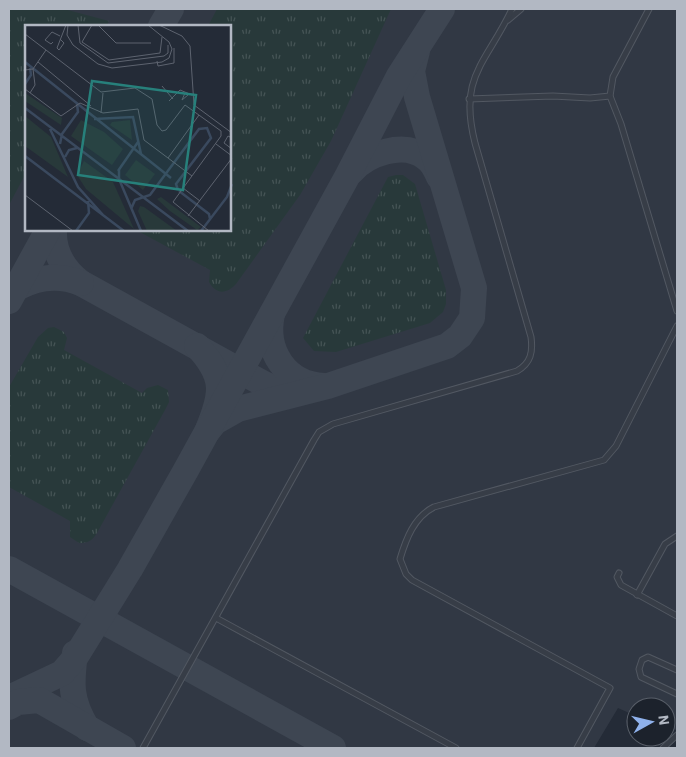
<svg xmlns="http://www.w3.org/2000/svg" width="686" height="757" font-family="'IBM Plex Sans',sans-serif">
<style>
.airport{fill:#313844;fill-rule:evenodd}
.grass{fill:url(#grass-tufts)}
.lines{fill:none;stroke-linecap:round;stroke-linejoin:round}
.taxiway{stroke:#3e4652;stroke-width:26}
.service-casing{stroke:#525862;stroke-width:7}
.service{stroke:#373d47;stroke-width:5}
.inset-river{fill:none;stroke:#3a495e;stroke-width:2.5}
.inset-road{fill:none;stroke:#5d636f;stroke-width:1}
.view{fill:#27807b;fill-opacity:0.15;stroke:#27807b;stroke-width:2.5}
.inset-edge{fill:none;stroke:#b2b8c3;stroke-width:2.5}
</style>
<defs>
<pattern id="grass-tufts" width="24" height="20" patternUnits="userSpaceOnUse" patternTransform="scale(1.25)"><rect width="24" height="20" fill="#28393a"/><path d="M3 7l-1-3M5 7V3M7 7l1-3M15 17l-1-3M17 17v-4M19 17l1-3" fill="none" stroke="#455455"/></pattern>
</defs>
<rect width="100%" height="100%" fill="#242b37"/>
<!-- airport -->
<path class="airport" d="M 9,9 L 677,9 L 677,730 L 666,729 L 666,707 L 636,707 L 636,716 L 618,708 L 594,748 L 9,748 ZM 26,26 L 230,26 L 230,230 L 26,230 Z"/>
<!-- grass -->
<g class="grass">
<polygon points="9,9 64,9 109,21 107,26 26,26 26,173 9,205"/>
<path d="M 217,9 L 391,9 L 331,141 L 300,195 L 236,284 C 227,294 216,295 209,282 L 210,270 L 136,230 L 230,230 L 230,26 L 208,26 Z"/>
<polygon points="396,175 403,175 415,184 446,290 446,304 443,312 430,323 336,352 314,351 303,338 388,177"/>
<path d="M 54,327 L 64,332 L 67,338 L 64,350 L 142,393 L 147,388 L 158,385 L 168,390 L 169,402 L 165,410 L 97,533 C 92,541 88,543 79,543 L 70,537 L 70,521 L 9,487 L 9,387 L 38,337 L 48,328 Z"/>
</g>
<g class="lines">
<!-- taxiway -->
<g class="taxiway">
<polyline points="161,26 171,9"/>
<path d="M 351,172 C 367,154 404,140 426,158 C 432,162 436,170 439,177"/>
<path d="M 54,230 C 53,252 64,270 81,283 L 264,384 L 282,392 L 297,393"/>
<path d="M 10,292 C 33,278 55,273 81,283"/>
<polyline points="9,301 48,230"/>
<path d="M 272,314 C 264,351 286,384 324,386"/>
<path d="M 197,346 C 226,377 223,394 207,432 L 215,422 L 238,409 L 328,386 L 447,346 L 460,336 L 472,318 L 474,288 L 417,97 L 412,71 L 417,51"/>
<polyline points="9,569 333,748"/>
<path d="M 75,653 C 71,684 70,700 87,728"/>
<polyline points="9,698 62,673 75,658 130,569 186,470 348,175 399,76 442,9"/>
<polyline points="9,707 18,702 39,700 123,748"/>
</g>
<!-- service casing -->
<g class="service-casing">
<g id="service">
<polyline points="649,9 613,77 610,96 621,124 677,311"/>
<polyline points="508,20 521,9"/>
<polyline points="469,99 553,96 590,98 610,96"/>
<polyline points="619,573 617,577 621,585 677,616"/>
<polyline points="637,595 665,544 677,536"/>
<polyline points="216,618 456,748"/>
<polyline points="677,670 648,657 642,660 639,669 641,677 677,694"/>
<path d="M 143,748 L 314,440 L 319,432 L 333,424 L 517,371 C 531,363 533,352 531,337 L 475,143 C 458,76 486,64 512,9"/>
<path d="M 577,748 L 610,688 L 412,580 L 406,574 L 400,559 C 406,539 414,517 434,507 L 604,460 L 616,446 L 677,326"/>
<polyline points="663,748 677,735"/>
</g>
</g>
<!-- service -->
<use href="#service" class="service"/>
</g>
<!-- overview -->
<g transform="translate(25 25)">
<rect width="206" height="206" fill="#242b37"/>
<path d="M 0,68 L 37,93 L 36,100 L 0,76 ZM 0,91 L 26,112 L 43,152 L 0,121 ZM 56,95 L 79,107 L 98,124 L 87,140 L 46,111 ZM 105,95 L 107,115 L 85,100 L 87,97 ZM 111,135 L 130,149 L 118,165 L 100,150 ZM 59,136 L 88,157 L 109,204 L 61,164 L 52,150 ZM 136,172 L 176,202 L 172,205 L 145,186 L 132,174 ZM 115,181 L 119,182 L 152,206 L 122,206 L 113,186 Z" fill="#28393a"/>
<path class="inset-river" d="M 0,37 L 146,153M 0,59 L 6,50 L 5,43M 0,83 L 163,206M 69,94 L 108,92 L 116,129M 25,104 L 53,162 L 78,190M 35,119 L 37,109 L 53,87 L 52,79M 0,131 L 99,206M 40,132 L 44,125 L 52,123M 94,145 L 94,154 L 116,206M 93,146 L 113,117M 154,166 L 184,189 L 185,194M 106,184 L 110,175 L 125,170 L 174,104 L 182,103 L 186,113 L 151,159 L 153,165M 51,206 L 64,188 L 63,176M 176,206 L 202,172 L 207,159"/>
<path class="inset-road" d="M 43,0 L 42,10 L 48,20 L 73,39 L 87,43 L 137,37 L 144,33 L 147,24 L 144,17 L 123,0M 53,0 L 55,18 L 83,38 L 139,31 L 143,28 L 143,20M 67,0 L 57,17 L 84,35 L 135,28 L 137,12M 73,0 L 91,18 L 126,18M 134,0 L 157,11 L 165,21 L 169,80 L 207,108M 0,9 L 76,67 L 110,63 L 127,74 L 132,100 L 137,106 L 141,105 L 160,80 L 196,106 L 196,111 L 148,177 L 184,206M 28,17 L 26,19 L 20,15 L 27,7 L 35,11M 32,23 L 41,0M 32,23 L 34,25 L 39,18 L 35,14M 132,36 L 133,41 L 149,38 L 149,23M 13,37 L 66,81M 0,45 L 8,44 L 21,25M 137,61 L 148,74M 0,64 L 36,91 L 55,78 L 78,88 L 113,84 L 119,115 L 167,151M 5,68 L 10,60 L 8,44M 160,68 L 157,75 L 163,70M 144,76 L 155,65 L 167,70M 76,88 L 78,68M 207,113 L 203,111 L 199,118 L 207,124M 191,119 L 207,131M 143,133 L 174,90M 158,163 L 175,176M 0,170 L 48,206M 163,191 L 207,133"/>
<path class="view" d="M 67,56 L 171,70 L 158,165 L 53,150 Z"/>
<rect width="206" height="206" class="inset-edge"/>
</g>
<!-- border -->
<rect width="686" height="757" fill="none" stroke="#b2b8c3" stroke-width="20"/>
<!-- north arrow -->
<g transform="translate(651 722) rotate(82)"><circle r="24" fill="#1c222c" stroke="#585e68"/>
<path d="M0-4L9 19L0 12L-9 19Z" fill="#8fb1eb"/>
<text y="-8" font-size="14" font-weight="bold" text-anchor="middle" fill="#b2b8c3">N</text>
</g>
</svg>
